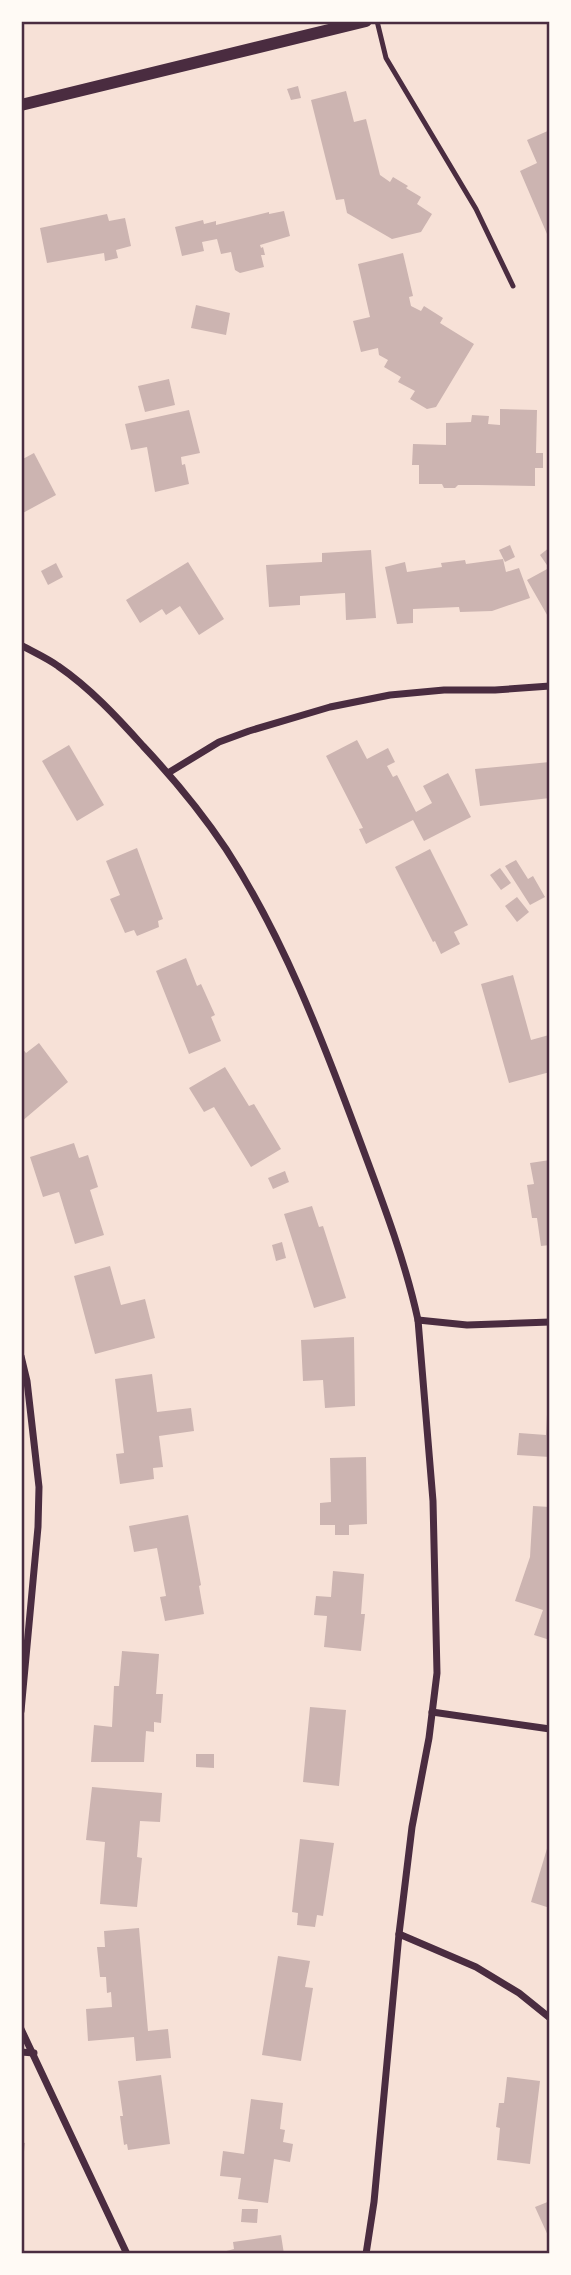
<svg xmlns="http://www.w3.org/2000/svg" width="571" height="2275" font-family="'Noto Sans',sans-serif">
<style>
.building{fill:#ccb4b1}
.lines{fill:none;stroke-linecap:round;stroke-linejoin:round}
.service{stroke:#4a2c40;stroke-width:5}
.minor{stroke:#4a2c40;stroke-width:7}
.tertiary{stroke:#4a2c40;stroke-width:12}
.neatline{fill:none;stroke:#4a2c40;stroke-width:2.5}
</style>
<rect width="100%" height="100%" fill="#f7e1d7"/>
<!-- building -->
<g class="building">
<polygon points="298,86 301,98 291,100 287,89"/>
<polygon points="346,91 354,122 366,119 380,175 390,182 393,177 408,186 406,188 421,197 417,204 432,214 421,232 392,239 347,213 344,199 336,200 311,100"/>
<polygon points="550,130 550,241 520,171 537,163 527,140"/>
<polygon points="284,211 290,236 260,245 261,248 263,247 265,255 261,255 264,267 240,273 235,270 231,252 221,254 217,239 202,242 204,251 182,256 175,227 203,220 204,224 216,221 216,225 269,212 269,214"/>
<polygon points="107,214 109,221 125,218 131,246 116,250 118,258 105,261 104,253 47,263 40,228"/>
<polygon points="403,253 413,296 409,297 411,306 421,311 424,306 443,318 440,323 474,344 436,407 427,409 410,399 415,391 398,382 401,377 384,367 388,360 379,355 378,348 361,352 353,321 370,317 358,264"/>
<polygon points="196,305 230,313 226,335 191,328"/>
<polygon points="169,379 175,405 145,412 138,386"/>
<polygon points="500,409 537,410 536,453 543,453 543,468 535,468 535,486 478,485 458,485 455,488 444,488 442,484 419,484 419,465 412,465 413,444 446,445 446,423 471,422 472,415 489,416 488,424 500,425"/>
<polygon points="189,410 200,453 181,457 182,465 185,464 189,484 155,492 147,447 131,450 125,424"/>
<polygon points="34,453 56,495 21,514 21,460"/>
<polygon points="510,545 515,557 505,562 499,550"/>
<polygon points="550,547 550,620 527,580 549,568 540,555"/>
<polygon points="371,550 376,618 346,620 345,593 300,596 300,605 269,607 266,565 322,562 322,553"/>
<polygon points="503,559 506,572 519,568 530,598 492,611 460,612 459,607 413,609 413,623 397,624 385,567 405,562 407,572 442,567 441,563 465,560 466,564"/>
<polygon points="188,562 224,619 199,635 180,606 166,615 162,609 140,623 126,600"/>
<polygon points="56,563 63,577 48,585 41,571"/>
<polygon points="357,740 367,759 388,748 395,762 387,766 393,777 397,775 416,812 432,803 423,786 448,773 471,817 424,841 413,820 366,844 359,829 363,828 326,756"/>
<polygon points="69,745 104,805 77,821 42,761"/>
<polygon points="550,762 550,798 480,806 475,769"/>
<polygon points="137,848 163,919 158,921 159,927 137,936 134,930 125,933 110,899 120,895 106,861"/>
<polygon points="430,849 468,925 454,932 460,944 441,954 435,941 433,942 395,867"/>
<polygon points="516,860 528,879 533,876 545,897 530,905 505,866"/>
<polygon points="500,868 511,883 501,890 490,875"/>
<polygon points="517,897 529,912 517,922 505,906"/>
<polygon points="186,958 197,986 201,984 215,1015 211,1017 221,1041 189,1054 156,971"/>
<polygon points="513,975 531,1040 549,1035 550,1072 509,1083 481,984"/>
<polygon points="39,1043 68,1082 21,1122 21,1047 26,1053"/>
<polygon points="225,1067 249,1106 254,1104 281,1149 251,1167 214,1107 204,1112 189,1088"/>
<polygon points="74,1143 79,1158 88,1155 98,1187 90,1190 104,1235 75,1244 59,1192 43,1197 30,1157"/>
<polygon points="550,1160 550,1245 541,1246 537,1218 532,1218 527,1185 534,1184 530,1163"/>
<polygon points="285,1171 289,1182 273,1189 268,1178"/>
<polygon points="312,1206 319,1227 323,1226 346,1298 314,1308 284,1214"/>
<polygon points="282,1242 286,1258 276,1261 272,1245"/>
<polygon points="110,1266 121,1305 145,1299 155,1338 95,1354 74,1276"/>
<polygon points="354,1337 355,1406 325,1408 323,1380 303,1381 301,1340"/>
<polygon points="152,1374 157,1412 191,1408 194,1431 159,1436 163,1467 153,1468 154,1479 120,1484 116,1454 124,1453 115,1379"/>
<polygon points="548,1394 550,1394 550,1457 517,1455 519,1433 546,1435"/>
<polygon points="366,1457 367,1524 349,1525 349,1535 335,1535 335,1525 320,1525 320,1503 331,1502 330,1458"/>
<polygon points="533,1506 550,1507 550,1640 534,1635 543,1610 515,1601 530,1557"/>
<polygon points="188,1515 201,1585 199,1586 204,1614 165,1621 160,1597 166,1596 157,1548 134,1552 129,1526"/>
<polygon points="333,1571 364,1574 361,1614 365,1614 361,1651 324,1647 327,1616 314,1615 316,1596 331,1597"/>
<polygon points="122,1651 159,1654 156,1694 163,1694 161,1723 154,1722 154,1732 146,1731 144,1762 91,1762 94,1725 112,1727 114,1686 119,1686"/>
<polygon points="310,1707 346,1710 339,1786 303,1782"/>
<polygon points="196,1754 214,1754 214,1768 196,1767"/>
<polygon points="92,1787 162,1793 160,1822 140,1821 137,1857 142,1858 137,1907 100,1904 105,1842 86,1840"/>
<polygon points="300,1839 334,1843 323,1916 317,1915 315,1927 297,1925 298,1913 292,1912"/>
<polygon points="549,1842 550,1842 550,1908 531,1902"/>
<polygon points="139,1928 148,2031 168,2029 171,2058 136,2061 134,2037 88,2041 86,2009 112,2007 111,1992 107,1993 106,1977 100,1977 97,1947 105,1947 104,1931"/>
<polygon points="278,1956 310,1961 305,1987 313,1988 301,2061 262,2055"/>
<polygon points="161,2075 170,2144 128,2150 127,2144 124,2145 120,2116 123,2116 118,2081"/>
<polygon points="507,2077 540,2081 530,2164 497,2160 500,2128 496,2127 499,2103 504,2103"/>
<polygon points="251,2099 283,2103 280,2129 285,2130 283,2142 293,2144 290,2162 274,2159 268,2203 238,2199 241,2178 220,2176 223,2151 244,2154"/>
<polygon points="21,2142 25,2143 23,2160 21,2160"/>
<polygon points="550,2201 550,2240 535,2207"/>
<polygon points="242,2209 258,2209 257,2223 241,2222"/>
<polygon points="281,2235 284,2254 215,2254 234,2249 233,2242"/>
</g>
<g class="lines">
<!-- service -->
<polyline class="service" points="377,21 386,58 476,209 513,286"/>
<!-- minor -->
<g class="minor">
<path d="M 21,645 C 33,652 47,658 58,666 C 90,688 117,717 143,746 C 173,778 202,813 226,849 C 283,937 321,1036 357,1133 C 380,1195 404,1256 418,1320 L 433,1501 L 437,1673 L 429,1738 L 412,1827 L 399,1934 L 374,2202 L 366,2254"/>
<polyline points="168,773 219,742 249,731 330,707 390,695 444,690 495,690 550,686"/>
<polyline points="418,1320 467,1325 550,1322"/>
<polyline points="21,1356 27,1381 39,1487 38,1527 21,1711"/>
<polyline points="432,1712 550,1729"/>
<polyline points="399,1934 476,1967 519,1993 550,2018"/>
<polyline points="21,2029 127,2254"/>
<polyline points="21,2052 34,2053"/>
</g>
<!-- tertiary -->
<polyline class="tertiary" points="21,105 366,21"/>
</g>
<!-- border -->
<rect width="571" height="2275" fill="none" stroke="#fffaf5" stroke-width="46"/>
<rect x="23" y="23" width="525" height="2229" class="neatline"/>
</svg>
